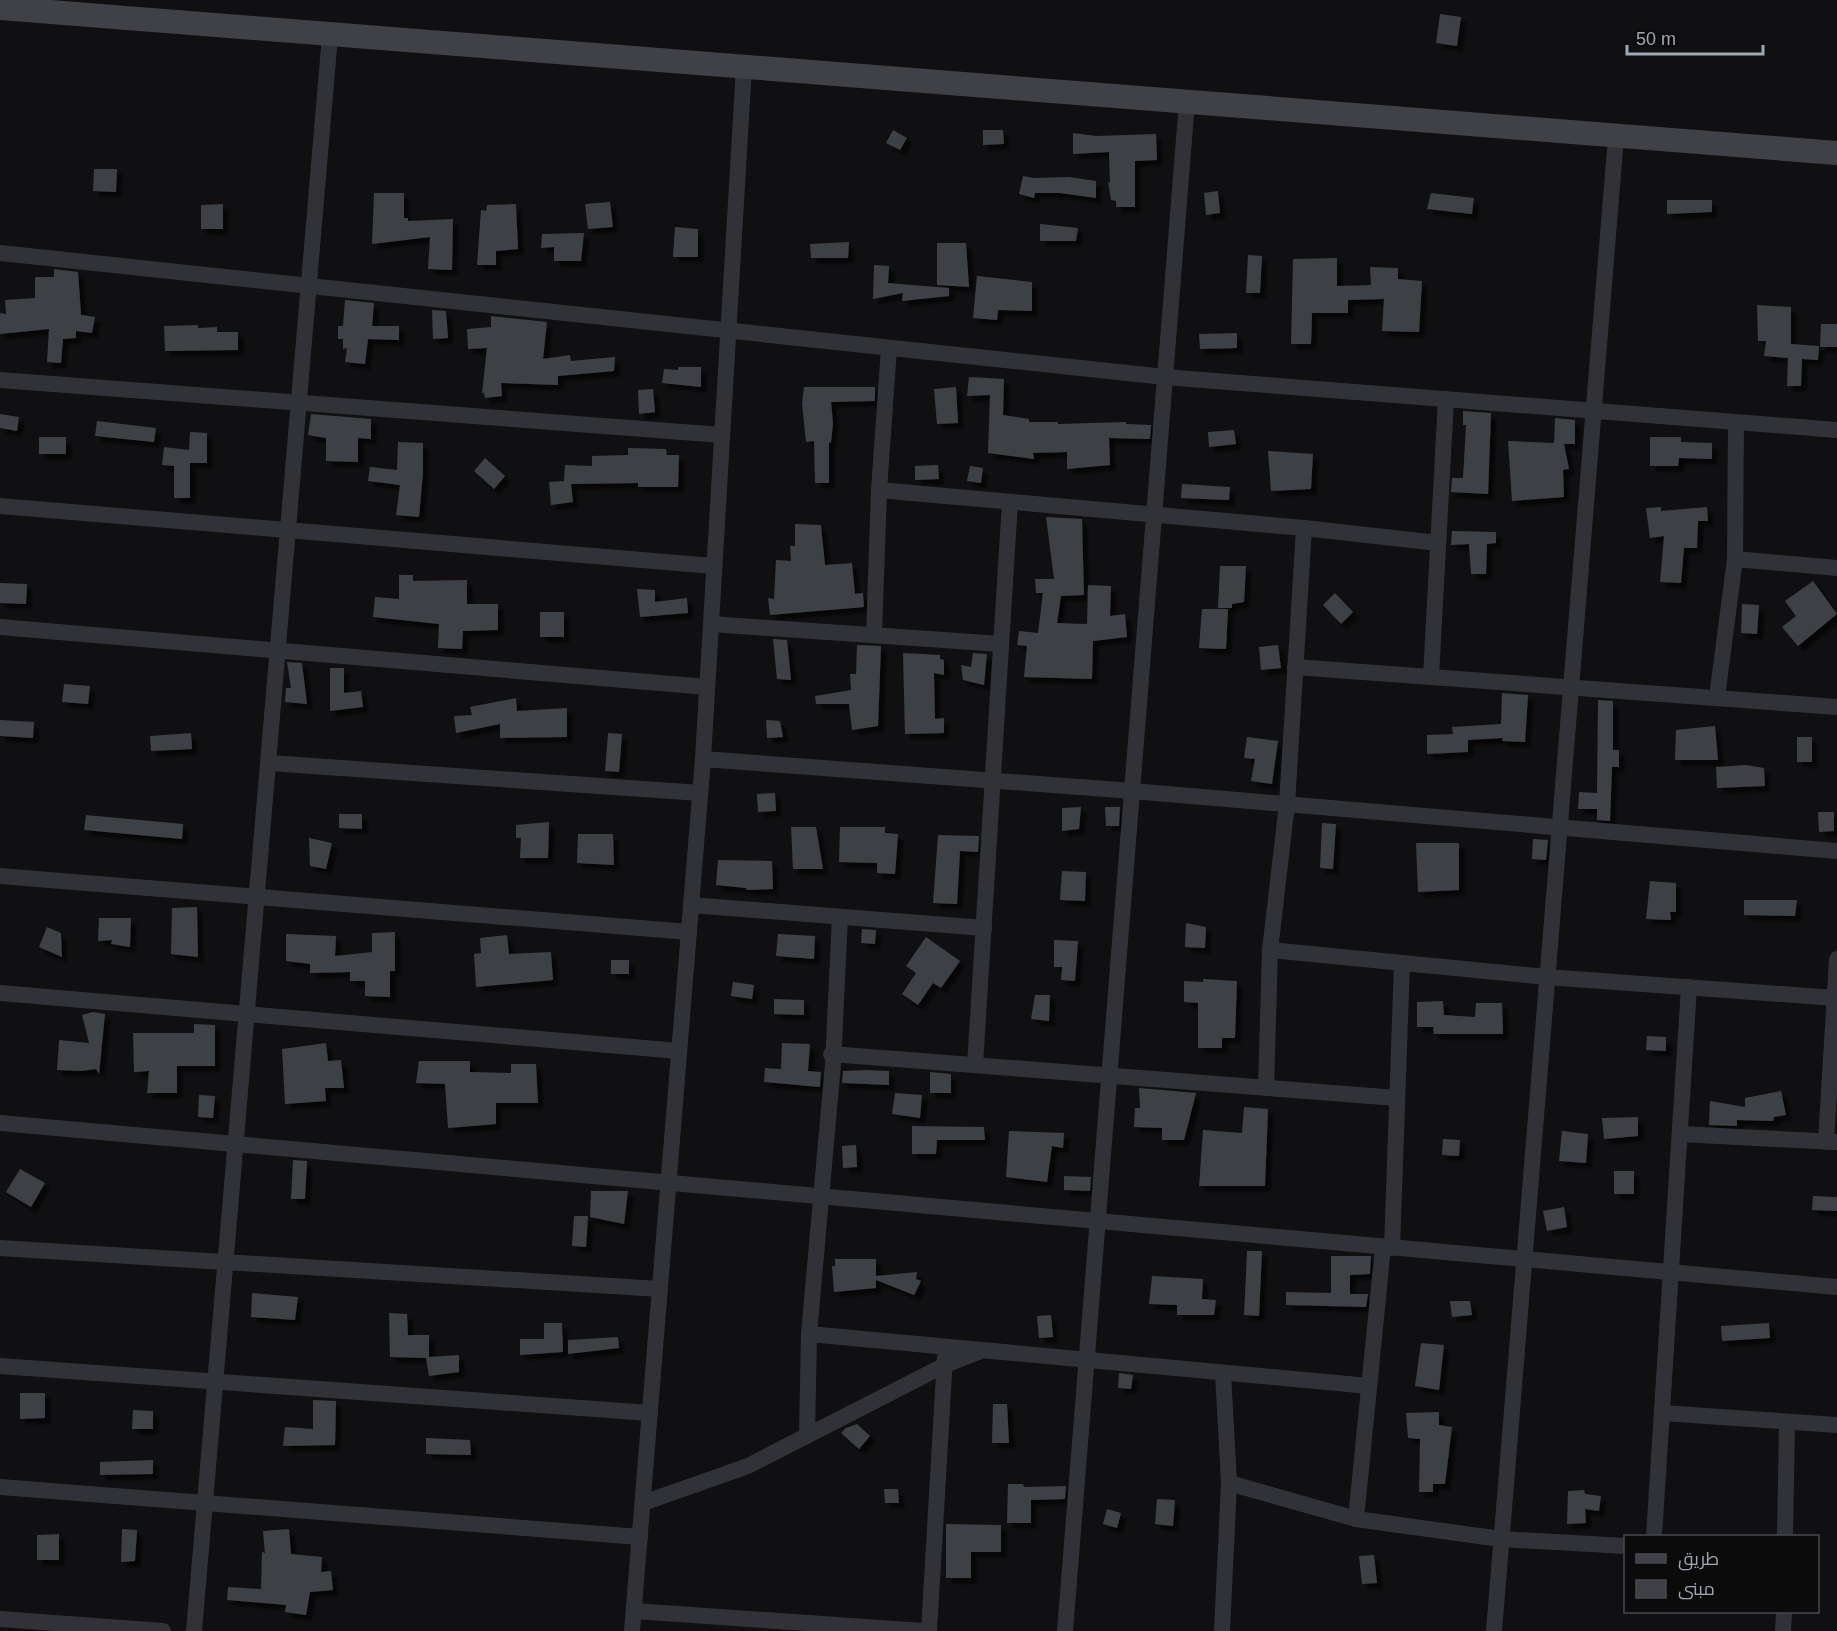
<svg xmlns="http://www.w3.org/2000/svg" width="1837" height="1631" font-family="Helvetica,Cairo,sans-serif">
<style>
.building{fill:#3e4045;filter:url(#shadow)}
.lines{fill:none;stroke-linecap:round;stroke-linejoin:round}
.minor{stroke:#313237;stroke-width:16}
.secondary{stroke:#3f4147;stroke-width:24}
</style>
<defs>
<filter id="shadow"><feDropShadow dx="5.5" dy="5.5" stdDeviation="1.5" flood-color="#0009"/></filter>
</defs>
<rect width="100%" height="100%" fill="#101012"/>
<!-- building -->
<g class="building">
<polygon points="1440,14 1461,17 1457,46 1436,43"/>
<polygon points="893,130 907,138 900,150 886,143"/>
<polygon points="983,130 1003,130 1004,144 983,145"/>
<polygon points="1073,133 1096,136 1156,134 1157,160 1135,161 1135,207 1116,207 1116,201 1111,200 1108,182 1110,183 1109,152 1073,154"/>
<polygon points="94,169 117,169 116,192 93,191"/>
<polygon points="1023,176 1034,178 1069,177 1096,181 1096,198 1060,193 1035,193 1034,198 1019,194"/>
<polygon points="1218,191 1220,213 1206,215 1204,193"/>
<polygon points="374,193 404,193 404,218 408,218 408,221 453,219 452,270 428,269 430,237 372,244"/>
<polygon points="1431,193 1474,198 1472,214 1427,209"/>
<polygon points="1667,200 1712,200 1712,212 1667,214"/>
<polygon points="610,202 613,227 588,229 585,204"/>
<polygon points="223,204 223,229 201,229 201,205"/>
<polygon points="516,204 518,249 496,251 496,265 477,265 481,210 486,211 487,205"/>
<polygon points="1040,224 1078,228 1076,241 1040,241"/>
<polygon points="675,227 698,229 698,257 673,257"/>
<polygon points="584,233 581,261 554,261 554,247 541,248 542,234"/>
<polygon points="849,242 848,258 811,258 810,244"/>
<polygon points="937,243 966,243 969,287 937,285"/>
<polygon points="1248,255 1262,256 1260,293 1246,293"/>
<polygon points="1337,258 1337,286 1371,285 1370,267 1398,268 1398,279 1422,281 1419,332 1382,331 1384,299 1348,300 1348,313 1312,313 1311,344 1291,344 1293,259"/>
<polygon points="874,265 889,266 888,283 949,288 949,296 902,301 903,293 873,299"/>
<polygon points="54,269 78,272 81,315 95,317 92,333 76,331 76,338 63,339 61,363 47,362 49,329 0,334 0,313 6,314 5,300 35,298 35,277 54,277"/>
<polygon points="977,276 1032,282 1032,311 998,310 997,320 973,318"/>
<polygon points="345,300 374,303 372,326 399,326 399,340 368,339 365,364 345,362 347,348 343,349 343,339 338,339 338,326 343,326"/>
<polygon points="1757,305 1791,307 1791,344 1819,346 1818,360 1802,359 1801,386 1787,386 1788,358 1764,356 1766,341 1758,341"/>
<polygon points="432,310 446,311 448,338 433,339"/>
<polygon points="491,316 547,322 543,359 570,355 571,361 615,357 614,371 558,376 558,385 501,383 502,396 485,398 484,393 482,393 487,348 468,349 467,329 491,327"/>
<polygon points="1821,324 1837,324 1837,347 1820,347"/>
<polygon points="198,325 198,328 217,327 217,332 238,332 238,350 165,351 164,326"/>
<polygon points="1237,333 1237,348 1200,349 1199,334"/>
<polygon points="678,367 701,367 701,387 662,383 664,369 678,370"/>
<polygon points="969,377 1004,379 1003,415 1029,419 1029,422 1058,422 1058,424 1126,422 1126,424 1151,425 1150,439 1109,438 1110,465 1067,469 1067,452 1033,453 1034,459 988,453 990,395 967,396"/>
<polygon points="804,387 875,387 875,401 831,402 833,423 831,442 829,443 829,483 815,483 814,441 806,442 802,404"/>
<polygon points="956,387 958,423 937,424 934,389"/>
<polygon points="653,389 655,412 639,414 638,390"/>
<polygon points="1463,411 1491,413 1488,494 1451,492 1452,478 1463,478 1466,425 1463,425"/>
<polygon points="0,414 19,417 17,431 0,428"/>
<polygon points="311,414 371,419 371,439 358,438 358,462 326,461 326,438 308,435"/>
<polygon points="1555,418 1575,420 1575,444 1564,444 1569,469 1563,470 1564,497 1512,501 1508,441 1554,443"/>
<polygon points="97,421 156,428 154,442 95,436"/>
<polygon points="1234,430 1236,444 1209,447 1208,432"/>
<polygon points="190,432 207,433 207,463 190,463 190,498 174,498 174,466 162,465 164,447 189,450"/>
<rect x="39" y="437" width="27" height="17"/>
<polygon points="1650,437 1681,437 1681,442 1712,443 1712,459 1679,458 1678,466 1650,466"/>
<polygon points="398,442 423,443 423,473 419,517 396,515 400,485 368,481 370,467 397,470"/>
<polygon points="628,448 666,449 667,455 679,455 678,487 638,487 638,483 571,484 573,502 551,505 549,482 564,481 565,465 592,466 592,456 628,455"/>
<polygon points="1268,451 1313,454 1311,489 1271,491"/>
<polygon points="485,458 505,476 494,489 474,471"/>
<polygon points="938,465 939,479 915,480 915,466"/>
<polygon points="970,466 983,468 981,483 967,481"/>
<polygon points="1182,484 1230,487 1229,500 1181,498"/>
<polygon points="1661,507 1661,511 1707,507 1708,521 1698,521 1697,548 1684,548 1681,583 1660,582 1664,536 1650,538 1646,508"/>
<polygon points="1046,517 1082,519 1084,595 1061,596 1057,623 1087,624 1088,585 1111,586 1110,616 1125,614 1127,637 1093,641 1092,679 1024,677 1027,646 1017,645 1019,631 1038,633 1043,593 1036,593 1035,579 1054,579"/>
<polygon points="795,524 821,525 825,565 852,563 855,594 863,593 864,607 770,615 768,598 774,599 776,560 791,561 790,546 795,546"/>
<polygon points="1452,531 1496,532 1496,543 1487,544 1486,574 1471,574 1469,544 1451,545"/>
<polygon points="1220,566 1246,566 1244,602 1232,604 1232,608 1218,608"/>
<polygon points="399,575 413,575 413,581 467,580 467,604 498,604 498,630 463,631 462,649 438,648 439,624 373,617 375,597 399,599"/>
<polygon points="1813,581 1837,614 1798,646 1782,627 1796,616 1785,601"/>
<polygon points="0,583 27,584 26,604 0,603"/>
<polygon points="637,589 655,590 655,602 687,598 688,613 640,617"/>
<polygon points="1335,593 1353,612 1341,624 1323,605"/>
<polygon points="1742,604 1759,605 1757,634 1741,633"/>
<polygon points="1202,609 1228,609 1226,649 1199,648"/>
<rect x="540" y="612" width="24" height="25"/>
<polygon points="773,639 787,640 791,680 777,679"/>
<polygon points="857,645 881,646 878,726 852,730 849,704 816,704 815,696 851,690 850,674 856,674"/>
<polygon points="1278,645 1281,668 1261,670 1259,647"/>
<polygon points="903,653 940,655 940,659 944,660 944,675 934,673 935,719 944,718 944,733 905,734"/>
<polygon points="973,653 987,654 984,685 963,680 961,665 971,667"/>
<polygon points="287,662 302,663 307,704 285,702 286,688 291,688"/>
<polygon points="330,668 344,668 344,693 361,691 363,707 330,711"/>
<polygon points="64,684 90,686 88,704 62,702"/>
<polygon points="1502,693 1528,695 1525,742 1502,741 1503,738 1468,740 1468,752 1427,754 1427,735 1453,734 1452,727 1501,724"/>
<polygon points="516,698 517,711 567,708 567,737 500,738 500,724 456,733 454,716 472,715 470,707"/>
<polygon points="1598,700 1613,701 1613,750 1619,750 1619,767 1612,767 1610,821 1597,820 1597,809 1578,809 1579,792 1597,793"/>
<polygon points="0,720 34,722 33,738 0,736"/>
<polygon points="766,720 780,721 783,737 767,738"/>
<polygon points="1715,726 1718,760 1675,760 1676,730"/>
<polygon points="191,733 192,749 151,751 150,736"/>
<polygon points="608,733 622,734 619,772 605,771"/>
<polygon points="1247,737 1278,741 1272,784 1251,781 1255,759 1244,758"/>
<rect x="1797" y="737" width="15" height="25"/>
<polygon points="1746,765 1764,768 1765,786 1717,788 1716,767"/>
<polygon points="775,793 776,811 758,812 757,794"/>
<polygon points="1081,807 1079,829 1062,831 1062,808"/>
<polygon points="1105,807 1120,807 1119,826 1106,826"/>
<polygon points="1818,812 1834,812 1834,831 1819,832"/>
<polygon points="339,814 362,814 362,829 339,828"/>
<polygon points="86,815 183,824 182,839 84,830"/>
<polygon points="549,822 548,858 520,858 521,838 516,838 516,825"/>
<polygon points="1322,823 1336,824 1333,869 1320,868"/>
<polygon points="791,827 816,827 823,869 793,869"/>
<polygon points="840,827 885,827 885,833 898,834 895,874 877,873 877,863 839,862"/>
<polygon points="578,834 613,834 614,865 577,863"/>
<polygon points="938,835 979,836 978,852 960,851 957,904 933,903"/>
<polygon points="309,838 332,843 326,869 310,866"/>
<polygon points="1533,839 1548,840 1546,860 1532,859"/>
<polygon points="1416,843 1459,843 1459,890 1418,892"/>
<polygon points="718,860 772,861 773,889 747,890 746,888 716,885"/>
<polygon points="1062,871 1086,872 1085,901 1060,900"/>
<polygon points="1650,881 1676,883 1676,912 1670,912 1671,920 1646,919"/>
<polygon points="1744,900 1797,900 1795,916 1744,915"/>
<polygon points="197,907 198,957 171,954 172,908"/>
<polygon points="99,918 131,918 130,947 111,944 112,940 98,941"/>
<polygon points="1186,923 1206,927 1205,948 1185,947"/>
<polygon points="47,927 61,933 62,957 39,947"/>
<polygon points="862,929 876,930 875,944 861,943"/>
<polygon points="395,932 395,971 390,971 390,997 365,996 365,981 350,981 350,972 310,973 310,964 286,961 286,934 336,936 335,956 372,952 372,933"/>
<polygon points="778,934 815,936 814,959 776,956"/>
<polygon points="507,935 509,954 551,952 553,980 476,987 474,954 481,953 480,938"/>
<polygon points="926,937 960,961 941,988 933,983 918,1005 902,994 916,973 906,966"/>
<polygon points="1054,940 1078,941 1075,981 1061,980 1062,967 1054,967"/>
<rect x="611" y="960" width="18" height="14"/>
<polygon points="1203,979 1237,981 1235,1038 1222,1038 1222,1048 1198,1048 1198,1003 1184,1002 1184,981 1203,982"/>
<polygon points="733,982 754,985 752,999 731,996"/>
<polygon points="1035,995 1050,995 1049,1021 1031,1019"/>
<polygon points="774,999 804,1000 804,1015 774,1014"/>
<polygon points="1443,1001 1444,1015 1475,1017 1476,1003 1502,1003 1503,1034 1434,1034 1433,1027 1417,1027 1417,1002"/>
<polygon points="93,1012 105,1014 99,1074 96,1069 82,1071 57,1070 59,1040 89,1043 82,1015"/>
<polygon points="194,1024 215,1025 215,1066 177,1066 177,1093 147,1093 149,1071 134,1072 133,1033 194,1033"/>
<polygon points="1647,1036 1666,1037 1666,1051 1646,1050"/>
<polygon points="326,1043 328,1061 341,1060 344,1088 325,1088 326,1101 285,1104 282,1049"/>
<polygon points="782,1043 810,1044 808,1071 821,1072 820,1087 764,1082 765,1068 781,1069"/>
<polygon points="419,1061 470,1061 470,1072 511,1073 511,1064 536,1064 538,1103 496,1103 496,1124 448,1128 445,1084 416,1083"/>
<polygon points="867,1070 889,1071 889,1085 842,1083 843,1071"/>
<polygon points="930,1072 951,1074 951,1093 930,1093"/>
<polygon points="1139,1088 1196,1093 1184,1140 1162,1140 1162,1128 1134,1127 1135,1108 1140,1108"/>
<polygon points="1781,1091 1786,1115 1774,1117 1773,1121 1737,1120 1737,1126 1709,1125 1710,1101 1745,1107 1745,1098"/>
<polygon points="895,1093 922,1095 920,1118 892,1114"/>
<polygon points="199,1095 215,1096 213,1118 198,1117"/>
<polygon points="1244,1107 1268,1109 1265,1186 1199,1186 1203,1130 1242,1133"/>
<polygon points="1638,1117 1638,1136 1604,1139 1602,1118"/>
<polygon points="912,1126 984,1127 985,1140 937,1140 936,1154 912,1154"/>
<polygon points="1009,1131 1064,1133 1063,1148 1052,1146 1047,1182 1006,1177"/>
<polygon points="1562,1131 1588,1134 1586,1163 1559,1161"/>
<polygon points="1443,1139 1460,1140 1459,1156 1442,1155"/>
<polygon points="856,1145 857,1167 843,1168 842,1146"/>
<polygon points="293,1160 307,1161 305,1199 291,1199"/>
<polygon points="20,1169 45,1183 31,1207 6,1192"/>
<rect x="1614" y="1171" width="20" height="23"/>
<polygon points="1064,1176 1091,1177 1090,1191 1064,1190"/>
<polygon points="591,1191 628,1191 624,1224 590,1217"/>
<polygon points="1813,1196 1837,1197 1837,1211 1812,1210"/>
<polygon points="1564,1207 1567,1227 1547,1231 1543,1211"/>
<polygon points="574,1216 588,1216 586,1247 572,1246"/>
<polygon points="1247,1251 1262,1251 1259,1316 1244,1315"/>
<polygon points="1331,1256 1371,1256 1370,1274 1350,1275 1350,1294 1368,1294 1366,1307 1286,1305 1286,1292 1331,1293"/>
<polygon points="835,1259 876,1259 876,1276 917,1272 916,1279 921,1281 914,1295 876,1280 876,1288 834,1292 832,1266 835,1266"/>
<polygon points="1152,1276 1203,1279 1202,1299 1216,1300 1214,1315 1177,1315 1177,1305 1149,1304"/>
<polygon points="252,1293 298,1297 295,1320 251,1317"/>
<polygon points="1450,1301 1470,1301 1472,1315 1452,1317"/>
<polygon points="389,1313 407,1314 408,1335 429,1335 429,1357 459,1355 459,1372 429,1376 426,1358 390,1357"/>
<polygon points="1051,1315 1053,1337 1039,1338 1037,1316"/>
<polygon points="544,1323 562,1323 563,1352 520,1355 520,1339 544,1339"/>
<polygon points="1769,1323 1770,1338 1722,1341 1721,1326"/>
<polygon points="618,1337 619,1348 568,1354 568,1340"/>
<polygon points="1421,1343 1444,1345 1439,1390 1415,1386"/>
<polygon points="1119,1373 1133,1375 1131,1389 1118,1388"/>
<polygon points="20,1393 45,1393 45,1418 20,1419"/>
<polygon points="313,1400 336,1401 335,1445 283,1446 285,1427 313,1429"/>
<polygon points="993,1404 1007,1404 1009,1443 992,1443"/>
<polygon points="133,1410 153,1411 153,1429 132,1429"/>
<polygon points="1439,1412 1439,1425 1452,1427 1445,1484 1433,1484 1433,1492 1419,1492 1420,1439 1408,1438 1406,1413"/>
<polygon points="857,1424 870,1436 859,1449 841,1433 846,1428"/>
<polygon points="426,1438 470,1440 471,1455 426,1454"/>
<polygon points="153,1460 153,1474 100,1475 100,1462"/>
<polygon points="1008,1484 1023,1484 1024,1487 1066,1486 1065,1499 1031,1500 1031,1523 1007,1523"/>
<polygon points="884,1489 898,1489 899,1503 885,1503"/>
<polygon points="1584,1490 1585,1494 1601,1496 1599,1511 1585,1509 1586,1523 1567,1524 1568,1491"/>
<polygon points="1157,1499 1175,1500 1173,1526 1155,1524"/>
<polygon points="1107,1509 1121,1513 1117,1528 1103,1524"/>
<polygon points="946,1524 1001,1525 1001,1552 971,1552 971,1578 946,1578"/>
<polygon points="122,1529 137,1530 135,1561 121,1562"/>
<polygon points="289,1529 291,1554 322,1557 321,1572 331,1571 333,1590 310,1592 306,1615 285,1612 286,1605 227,1600 228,1587 261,1589 262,1552 265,1553 263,1531"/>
<polygon points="59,1534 59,1560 37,1560 37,1535"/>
<polygon points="1374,1555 1377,1583 1362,1584 1359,1556"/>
</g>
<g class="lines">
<!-- minor -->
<g class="minor">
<polyline points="0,253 1165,377 1837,430"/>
<polyline points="0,380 722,435"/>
<polyline points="879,490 1304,528 1438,543"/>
<polyline points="0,506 714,566"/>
<polyline points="1735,559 1837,568"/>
<polyline points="711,624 1001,644"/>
<polyline points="0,627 707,687"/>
<polyline points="874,635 879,490 889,348"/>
<polyline points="1295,667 1837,707"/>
<polyline points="1431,677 1446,399"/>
<polyline points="1717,697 1735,559 1736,422"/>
<polyline points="703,759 1132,791 1837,851"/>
<polyline points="269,763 700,793"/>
<polyline points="0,876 689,932"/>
<polyline points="691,905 984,928"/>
<polyline points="1270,950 1547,977 1835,998"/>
<polyline points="0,993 679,1051"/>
<polyline points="831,1054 1397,1098"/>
<polyline points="975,1065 1010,502"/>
<polyline points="1266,1088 1270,950 1287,804 1304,528"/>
<polyline points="0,1123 1837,1287"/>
<polyline points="1680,1134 1836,1142"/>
<polyline points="1826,1142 1837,959"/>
<polyline points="0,1248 660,1289"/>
<polyline points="1392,1248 1402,963"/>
<polyline points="809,1334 1369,1386"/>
<polyline points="0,1366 650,1413"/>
<polyline points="1662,1413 1837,1425"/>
<polyline points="807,1436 809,1334 833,1064 840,917"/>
<polyline points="1229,1483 1356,1519 1501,1539 1626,1546"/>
<polyline points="0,1487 640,1537"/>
<polyline points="643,1503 748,1466 945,1365 978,1352"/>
<polyline points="1356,1519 1383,1247"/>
<polyline points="1654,1536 1689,987"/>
<polyline points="1785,1536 1787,1422"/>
<polyline points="634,1611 923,1631"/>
<polyline points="0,1619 163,1631"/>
<polyline points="194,1631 330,36"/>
<polyline points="632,1631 703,759 744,67"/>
<polyline points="929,1631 945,1357"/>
<polyline points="1065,1631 1187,102"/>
<polyline points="1222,1631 1229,1483 1223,1373"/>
<polyline points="1494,1631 1616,137"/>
<polyline points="1783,1631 1784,1612"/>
</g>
<!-- secondary -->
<polyline class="secondary" points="0,8 1837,153"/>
</g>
<!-- legend -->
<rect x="1624" y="1535" width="195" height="78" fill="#0b0b0c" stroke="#47494f" stroke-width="1.5"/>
<rect x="1636" y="1554" width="30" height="9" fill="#3f4147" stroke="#47494f" stroke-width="1.5"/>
<text x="1678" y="1565" font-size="18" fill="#a0a7b4">طريق</text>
<rect x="1636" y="1580" width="30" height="18" fill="#3e4045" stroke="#47494f" stroke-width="1.5"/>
<text x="1678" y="1595" font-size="18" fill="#a0a7b4">مبنى</text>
<!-- scale -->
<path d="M1627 45v9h136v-9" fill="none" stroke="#a0a7b4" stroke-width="3"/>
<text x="1636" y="45" font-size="18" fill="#a0a7b4" stroke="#0b0b0c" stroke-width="4.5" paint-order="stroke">50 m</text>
</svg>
